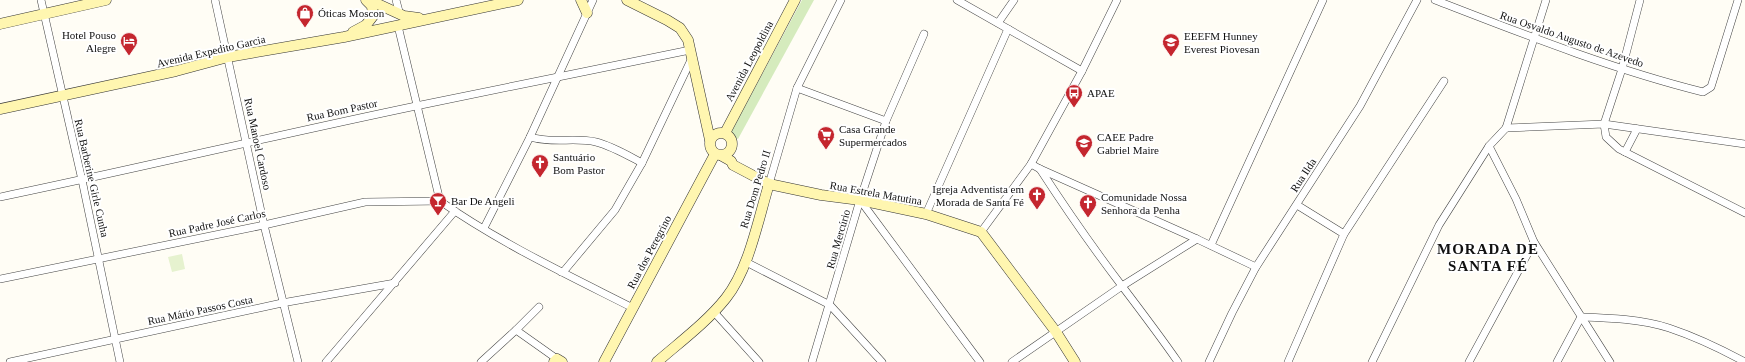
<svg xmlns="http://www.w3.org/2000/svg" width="1745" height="362" font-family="'Times New Roman',serif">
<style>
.green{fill:#d5ebbd}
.pitch{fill:#e6f2cf}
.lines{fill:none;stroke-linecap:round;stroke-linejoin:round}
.street-casing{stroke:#444;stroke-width:8}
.secondary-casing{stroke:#333;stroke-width:11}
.street{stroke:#fff;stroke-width:7}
.secondary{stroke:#fff6b0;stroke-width:10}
.labels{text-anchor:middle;stroke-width:4;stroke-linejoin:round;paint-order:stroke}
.poi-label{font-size:11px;fill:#111;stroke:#fff;text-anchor:start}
.street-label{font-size:11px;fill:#111;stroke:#fff}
.district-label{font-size:15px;font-weight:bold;letter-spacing:1px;fill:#111;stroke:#fff}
</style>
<rect width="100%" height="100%" fill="#fffdf5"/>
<!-- green -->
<polygon class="green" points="802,0 814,0 738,139 730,134"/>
<!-- pitch -->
<polygon class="pitch" points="182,254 185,269 172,272 168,257"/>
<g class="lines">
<!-- street casing -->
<g class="street-casing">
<g id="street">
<polyline points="41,0 82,180 120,362"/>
<polyline points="215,0 264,225 298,362"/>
<polyline points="396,0 400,15"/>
<polyline points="957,0 1082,71"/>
<path d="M 1435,0 C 1523,34 1611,69 1703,92 L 1711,87 L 1738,0"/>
<polyline points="1640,0 1622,69 1604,124 1606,137 1619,149 1745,213"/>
<polyline points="998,23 1014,0"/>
<path d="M 398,26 L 440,201 C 500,243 568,275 633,308"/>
<polyline points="797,88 886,121"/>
<polyline points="1506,128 1604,124 1745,144"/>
<path d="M 530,137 C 552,144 575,137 596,142 C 612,146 627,155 642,163"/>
<polyline points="1489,146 1516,199 1534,242 1610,362"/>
<polyline points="1625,152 1637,129"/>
<polyline points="1031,164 1040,169 1197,239 1256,267"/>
<path d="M 1040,169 C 1066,209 1093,248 1122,286 C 1141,311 1160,336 1178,362"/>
<polyline points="769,184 797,88 841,0"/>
<path d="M 0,197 C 139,168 277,135 416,106 C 507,87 599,69 690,50"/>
<polyline points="860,200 980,362"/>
<polyline points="926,214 1008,29"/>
<polyline points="484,228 530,137 593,0"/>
<polyline points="981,232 1031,164 1082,71 1117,0"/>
<polyline points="1344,234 1444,81"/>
<polyline points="1211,245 1323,0"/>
<polyline points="746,262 830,305 882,362"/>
<polyline points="561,272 564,271 615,210 642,163 691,60"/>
<polyline points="0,279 264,225 365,202 440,201"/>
<polyline points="714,312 759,362"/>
<polyline points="516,330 557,359"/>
<polyline points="10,362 282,303 395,283"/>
<polyline points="326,362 455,211"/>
<polyline points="481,362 516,330 539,307"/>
<polyline points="812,362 860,200 886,121 924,34"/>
<polyline points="1012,362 1122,286 1197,239"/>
<polyline points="1209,362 1232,313 1256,267 1360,106 1417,0"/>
<polyline points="1288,362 1344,234 1297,205"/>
<polyline points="1372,362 1439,225 1489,146 1506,128 1546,0"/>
<polyline points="1469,362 1534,242"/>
<path d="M 1557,362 L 1581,317 C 1610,318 1641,319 1669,328 C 1696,337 1721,349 1745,362"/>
</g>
</g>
<!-- secondary casing -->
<g class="secondary-casing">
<g id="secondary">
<polyline points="369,0 404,16 419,18"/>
<polyline points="581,0 587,13"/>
<polyline points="627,0 667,20 680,28 688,40 710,140"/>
<polyline points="0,24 106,0"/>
<polyline points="353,32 366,25 373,16 372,6 366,0"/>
<polyline points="0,109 176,71 228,57 344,37 518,0"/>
<circle cx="721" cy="144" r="11"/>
<polyline points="725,133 795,0"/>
<polyline points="722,156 731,161 733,165 769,184 821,195 860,200 926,214 981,232 1056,332 1075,362"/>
<polyline points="554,362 557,359 562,362"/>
<polyline points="604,362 715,154"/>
<path d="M 657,362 C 680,342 707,322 726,298 C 749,269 758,220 769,184"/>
</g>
</g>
<!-- street -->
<use href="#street" class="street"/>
<!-- secondary -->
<use href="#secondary" class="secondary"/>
</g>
<!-- icons -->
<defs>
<g id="shop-pin" transform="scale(0.9)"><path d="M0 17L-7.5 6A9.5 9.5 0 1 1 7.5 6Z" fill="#c4262e" stroke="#fff"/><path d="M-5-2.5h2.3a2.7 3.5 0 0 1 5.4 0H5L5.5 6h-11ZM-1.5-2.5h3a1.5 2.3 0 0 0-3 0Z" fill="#fff"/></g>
<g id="hotel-pin" transform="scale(0.9)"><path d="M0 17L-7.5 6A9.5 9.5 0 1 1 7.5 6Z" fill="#c4262e" stroke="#fff"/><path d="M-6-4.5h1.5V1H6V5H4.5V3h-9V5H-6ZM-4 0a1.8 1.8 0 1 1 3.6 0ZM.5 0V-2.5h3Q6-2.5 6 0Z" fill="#fff"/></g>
<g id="school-pin" transform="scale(0.9)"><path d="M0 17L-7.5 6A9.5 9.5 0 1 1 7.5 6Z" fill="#c4262e" stroke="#fff"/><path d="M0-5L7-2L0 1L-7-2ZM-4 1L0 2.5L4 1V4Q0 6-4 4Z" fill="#fff"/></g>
<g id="bus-pin" transform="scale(0.9)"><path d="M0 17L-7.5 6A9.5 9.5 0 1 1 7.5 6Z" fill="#c4262e" stroke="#fff"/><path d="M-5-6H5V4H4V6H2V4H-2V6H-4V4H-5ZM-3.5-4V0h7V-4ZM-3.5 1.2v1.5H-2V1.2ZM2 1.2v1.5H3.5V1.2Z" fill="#fff"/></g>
<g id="supermarket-pin" transform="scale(0.9)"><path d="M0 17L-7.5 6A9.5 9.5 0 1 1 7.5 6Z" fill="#c4262e" stroke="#fff"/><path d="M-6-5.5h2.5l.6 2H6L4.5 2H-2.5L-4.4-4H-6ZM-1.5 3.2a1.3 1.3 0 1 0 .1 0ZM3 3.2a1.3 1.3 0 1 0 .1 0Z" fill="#fff"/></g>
<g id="church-pin" transform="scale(0.9)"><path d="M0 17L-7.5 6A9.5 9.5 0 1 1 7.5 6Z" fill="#c4262e" stroke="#fff"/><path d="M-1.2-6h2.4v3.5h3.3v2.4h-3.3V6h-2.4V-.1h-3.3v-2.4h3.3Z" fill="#fff"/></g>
<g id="bar-pin" transform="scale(0.9)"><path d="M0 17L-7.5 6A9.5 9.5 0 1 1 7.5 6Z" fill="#c4262e" stroke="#fff"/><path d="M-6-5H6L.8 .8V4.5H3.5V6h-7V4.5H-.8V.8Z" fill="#fff"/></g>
</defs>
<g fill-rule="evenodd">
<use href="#shop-pin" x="305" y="13"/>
<use href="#hotel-pin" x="129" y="41"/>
<use href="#school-pin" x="1171" y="42"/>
<use href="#bus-pin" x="1074" y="93"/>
<use href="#supermarket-pin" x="826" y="135"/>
<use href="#school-pin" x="1084" y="143"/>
<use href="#church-pin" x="540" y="163"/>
<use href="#church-pin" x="1037" y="195"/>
<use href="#bar-pin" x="438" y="201"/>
<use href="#church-pin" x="1088" y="203"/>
</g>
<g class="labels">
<!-- poi labels -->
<g class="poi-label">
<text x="318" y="17">Óticas Moscon</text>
<text x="116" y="39" text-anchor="end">Hotel Pouso<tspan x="116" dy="13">Alegre</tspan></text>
<text x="1184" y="40">EEEFM Hunney<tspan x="1184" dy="13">Everest Piovesan</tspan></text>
<text x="1087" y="97">APAE</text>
<text x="839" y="133">Casa Grande<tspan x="839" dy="13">Supermercados</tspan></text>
<text x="1097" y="141">CAEE Padre<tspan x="1097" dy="13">Gabriel Maire</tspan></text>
<text x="553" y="161">Santuário<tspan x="553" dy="13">Bom Pastor</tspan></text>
<text x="1024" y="193" text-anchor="end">Igreja Adventista em<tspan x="1024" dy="13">Morada de Santa Fé</tspan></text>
<text x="1101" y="201">Comunidade Nossa<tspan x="1101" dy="13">Senhora da Penha</tspan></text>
<text x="451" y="205">Bar De Angeli</text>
</g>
<!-- street labels -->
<g class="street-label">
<text transform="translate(1572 39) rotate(19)" y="4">Rua Osvaldo Augusto de Azevedo</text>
<text transform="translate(211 51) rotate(-13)" y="4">Avenida Expedito Garcia</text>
<text transform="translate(749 61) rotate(-62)" y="4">Avenida Leopoldina</text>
<text transform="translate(342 110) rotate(-12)" y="4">Rua Bom Pastor</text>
<text transform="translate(258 144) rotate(78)" y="4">Rua Manoel Cardoso</text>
<text transform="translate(1303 175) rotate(-57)" y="4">Rua Ilda</text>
<text transform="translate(92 178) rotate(77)" y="4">Rua Barberine Girle Cunha</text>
<text transform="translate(755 189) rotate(-73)" y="4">Rua Dom Pedro II</text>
<text transform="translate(876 193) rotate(10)" y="4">Rua Estrela Matutina</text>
<text transform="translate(217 223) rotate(-12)" y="4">Rua Padre José Carlos</text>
<text transform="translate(838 239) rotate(-74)" y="4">Rua Mercúrio</text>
<text transform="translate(649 252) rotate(-62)" y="4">Rua dos Peregrino</text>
<text transform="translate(200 310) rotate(-12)" y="4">Rua Mário Passos Costa</text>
</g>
<!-- district labels -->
<g class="district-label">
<text x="1488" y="254">MORADA DE<tspan x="1488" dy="17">SANTA FÉ</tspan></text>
</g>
</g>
</svg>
